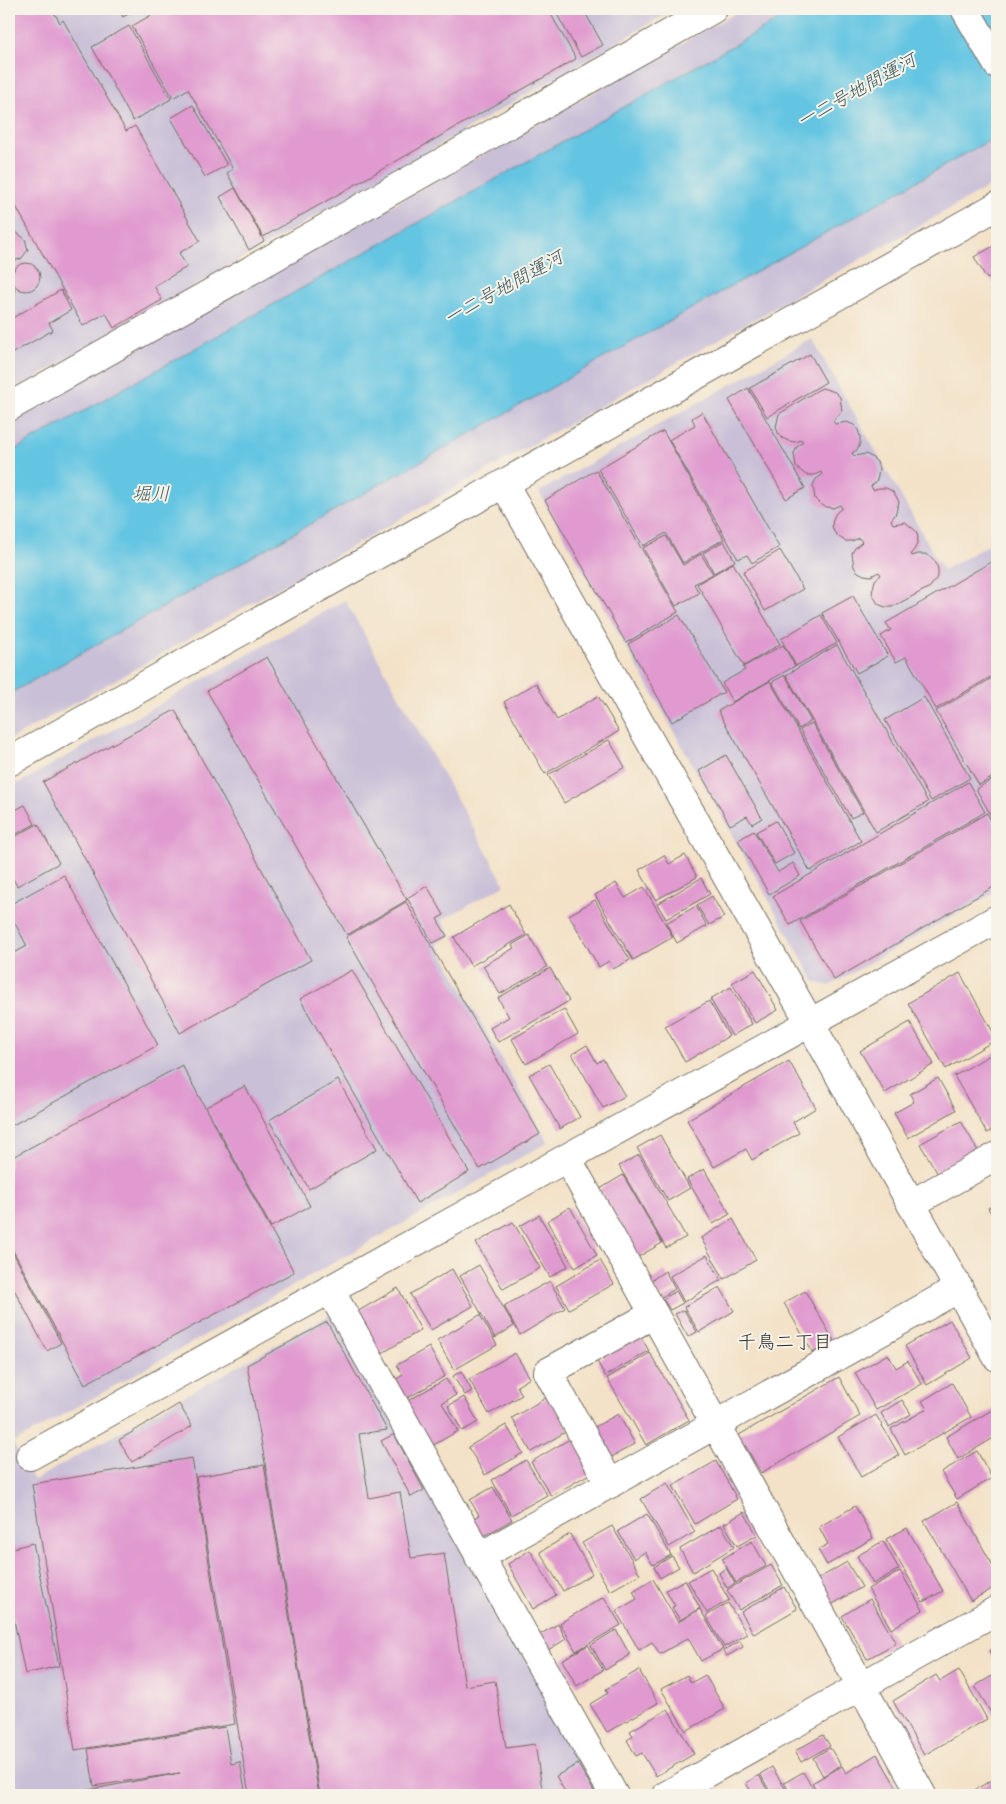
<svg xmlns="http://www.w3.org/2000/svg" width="1006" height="1804" font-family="Dekko,'Klee One',sans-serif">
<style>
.industrial{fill:#c9bfd7}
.water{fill:#64c5e2;stroke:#487886}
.building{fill:#e09acf}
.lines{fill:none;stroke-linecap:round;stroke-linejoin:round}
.street-casing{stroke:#716b62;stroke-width:30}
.secondary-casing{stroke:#716b62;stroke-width:30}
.street{stroke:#fff;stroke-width:28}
.secondary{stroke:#fff;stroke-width:28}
.labels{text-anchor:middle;stroke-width:4;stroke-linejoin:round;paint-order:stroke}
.water-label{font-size:19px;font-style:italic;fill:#3c5962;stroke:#f7f3e8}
.neighbourhood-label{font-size:19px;fill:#2b2b2b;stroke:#f7f3e8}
</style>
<rect width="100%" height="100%" fill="#f7f3e8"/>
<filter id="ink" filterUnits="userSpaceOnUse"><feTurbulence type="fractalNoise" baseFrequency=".02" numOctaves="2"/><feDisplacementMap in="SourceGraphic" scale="10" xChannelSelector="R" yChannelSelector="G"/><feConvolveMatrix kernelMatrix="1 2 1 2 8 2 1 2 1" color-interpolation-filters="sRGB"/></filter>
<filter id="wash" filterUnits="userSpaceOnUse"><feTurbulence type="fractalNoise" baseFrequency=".0096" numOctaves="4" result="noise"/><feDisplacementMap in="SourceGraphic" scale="20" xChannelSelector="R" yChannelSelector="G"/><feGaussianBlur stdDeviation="1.12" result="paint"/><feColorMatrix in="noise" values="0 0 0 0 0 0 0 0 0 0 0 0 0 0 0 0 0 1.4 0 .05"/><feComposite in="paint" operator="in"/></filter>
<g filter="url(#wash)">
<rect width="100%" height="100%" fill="#f3e2c8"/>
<!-- industrial -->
<g class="industrial">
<polygon points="9,9 675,9 9,393"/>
<polygon points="743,9 798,9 9,453 9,420"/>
<polygon points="997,136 997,182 9,740 9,694"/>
<polygon points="812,339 943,570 997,540 997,891 829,986 815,982 539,492"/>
<polygon points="345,600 505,885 442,920 451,936 437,944 548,1142 13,1443 34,1480 332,1314 602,1795 9,1795 9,769 17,784"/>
</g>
<!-- water -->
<polygon class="water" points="798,9 997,9 997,136 9,694 9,453"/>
<g id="blocks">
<!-- building -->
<g class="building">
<polygon points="9,9 52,9 60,23 63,20 126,131 135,126 200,241 179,253 187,267 154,286 162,300 114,328 106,313 83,326 9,194"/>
<polygon points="118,9 137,9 123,17"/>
<polygon points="162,9 548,9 576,59 263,237 227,173 233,169 188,89 173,98 132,26"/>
<polygon points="554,9 583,9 603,45 581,57"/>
<polygon points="129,26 171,99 133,121 92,47"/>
<polygon points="193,105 227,165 205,177 171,118"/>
<polygon points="235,188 264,241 249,250 220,197"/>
<polygon points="16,232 25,239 28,250 21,259 10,261 9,233"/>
<polygon points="997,244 997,289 990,277 987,279 974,257"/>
<circle cx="26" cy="277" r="14"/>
<polygon points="9,279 15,289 15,294 9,303"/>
<polygon points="61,290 71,310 49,323 53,330 9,355 9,320"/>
<polygon points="810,354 826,382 767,417 750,388"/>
<polygon points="748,388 805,488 786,499 729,400"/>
<polygon points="822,388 835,392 840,397 842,411 833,421 835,424 847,422 854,425 858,430 860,437 860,444 857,450 852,453 854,456 866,454 873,458 877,462 879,469 878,476 876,482 871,486 873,490 879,488 886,488 892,491 896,496 899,502 895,515 891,520 893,524 905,522 916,531 918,537 917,544 914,550 911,553 912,556 918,554 925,554 932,558 936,563 938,569 938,576 930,587 892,607 885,607 878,604 872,593 875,580 881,575 879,572 871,576 864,575 858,572 854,567 852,553 855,548 862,542 859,538 852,541 845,541 839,537 834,532 832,526 833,519 836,513 842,508 840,505 833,508 826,507 820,504 815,499 813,485 816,479 822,475 821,472 814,475 806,475 796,467 794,453 797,447 803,442 802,440 795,442 789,441 782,438 778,433 776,427 779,414 816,391"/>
<polygon points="702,412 779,547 752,563 747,555 738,559 669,440 695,425 692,418"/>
<polygon points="663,431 724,539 683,563 666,533 643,546 598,469"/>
<polygon points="596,470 678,612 626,643 545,500"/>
<polygon points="666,536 683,565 701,554 713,574 694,584 699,593 676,606 643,548"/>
<polygon points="724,541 735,561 714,573 703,553"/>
<polygon points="780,550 803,589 765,611 743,572"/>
<polygon points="991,562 997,572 997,673 936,709 906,657 896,662 881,636 891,630 886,623"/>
<polygon points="733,563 780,644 744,666 697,584"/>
<polygon points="853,596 888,656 857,673 822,613"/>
<polygon points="679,615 724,692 672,722 628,644"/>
<polygon points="821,615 837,643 796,666 781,639"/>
<polygon points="783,645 795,666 732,702 722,683 745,670 743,667"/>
<polygon points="837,645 928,802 876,832 786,675"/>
<polygon points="267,657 407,900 347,935 207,691"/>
<polygon points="785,675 811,721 799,729 772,682"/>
<polygon points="997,675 997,775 979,785 936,711"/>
<polygon points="770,681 861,841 810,871 718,711"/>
<polygon points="536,683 557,720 598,696 619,731 545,774 504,702"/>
<polygon points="924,697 970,778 931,801 885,720"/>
<polygon points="175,710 311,960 180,1033 43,782"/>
<polygon points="812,723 863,812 851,818 800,730"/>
<polygon points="609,740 625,767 564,803 548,775"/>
<polygon points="726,755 762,818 752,824 747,816 730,825 699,771"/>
<polygon points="997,777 997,826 976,789"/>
<polygon points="968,782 985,812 790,925 773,896"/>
<polygon points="25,805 35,824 9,838 11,812"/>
<polygon points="987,813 997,832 997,885 834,980 800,921"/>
<polygon points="776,821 794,853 775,864 756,832"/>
<polygon points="38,824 59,863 17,886 9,872 9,859 12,857 9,851 9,840"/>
<polygon points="754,831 778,872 793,863 800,876 769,894 738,840"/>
<polygon points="664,855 669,864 685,855 697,877 656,900 639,870"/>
<polygon points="64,875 158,1045 9,1127 9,956 27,946 9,912 9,905"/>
<polygon points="701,878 710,894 666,919 657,904"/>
<polygon points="616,883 625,898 644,887 673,937 633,960 595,895"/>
<polygon points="427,886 444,915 437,919 447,936 433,943 407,898"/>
<polygon points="712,896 724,917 709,925 697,905"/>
<polygon points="595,900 630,960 613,969 609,961 599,967 569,915"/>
<polygon points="406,902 540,1134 480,1169 346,937"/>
<polygon points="509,904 526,935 471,966 454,937"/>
<polygon points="696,906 707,926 677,943 666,923"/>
<polygon points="529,935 547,967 500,994 483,966 514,948 512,945"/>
<polygon points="550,968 569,1001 498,1042 490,1028 509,1017 498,998"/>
<polygon points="352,970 469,1172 417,1203 300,999"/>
<polygon points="755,970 778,1010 755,1023 732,983"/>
<polygon points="960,973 997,1039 946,1069 908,1003"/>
<polygon points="731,987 752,1024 732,1036 710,999"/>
<polygon points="709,1001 729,1036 685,1062 665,1026"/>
<polygon points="564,1009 578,1034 526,1064 512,1039"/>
<polygon points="910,1022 934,1064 885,1093 860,1051"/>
<polygon points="587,1045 597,1063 603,1059 625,1096 603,1108 572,1054"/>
<polygon points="997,1051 997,1127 987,1133 954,1076"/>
<polygon points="789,1061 816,1108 793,1122 799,1133 752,1160 746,1149 714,1167 687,1120"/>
<polygon points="549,1064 580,1117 560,1129 529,1075"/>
<polygon points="182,1065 294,1272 85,1384 9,1243 9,1159"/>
<polygon points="938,1078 956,1110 908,1138 894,1113 914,1102 910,1094"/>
<polygon points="338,1080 377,1149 309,1189 269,1120"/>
<polygon points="245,1086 310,1206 271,1227 206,1107"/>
<polygon points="961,1121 978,1151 938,1174 920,1144"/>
<polygon points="660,1135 690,1188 668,1201 637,1148"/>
<polygon points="639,1155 686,1237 666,1248 619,1166"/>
<polygon points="704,1169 730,1214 713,1224 687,1179"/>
<polygon points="623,1175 662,1243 638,1257 600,1189"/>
<polygon points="997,1203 997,1223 988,1208"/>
<polygon points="570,1207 597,1255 575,1268 547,1221"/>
<polygon points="539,1215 568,1266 550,1277 520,1226"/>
<polygon points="733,1219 756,1260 724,1279 701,1238"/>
<polygon points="513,1222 540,1268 503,1289 476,1243"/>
<polygon points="9,1245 61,1343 47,1351 9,1280"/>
<polygon points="707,1255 721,1280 684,1302 670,1276"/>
<polygon points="600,1260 614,1284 569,1309 556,1286"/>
<polygon points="479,1265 514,1326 495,1338 460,1276"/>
<polygon points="452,1269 473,1306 431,1330 410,1294"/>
<polygon points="665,1271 675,1289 660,1298 650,1281"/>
<polygon points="550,1281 565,1308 520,1335 504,1306"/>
<polygon points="720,1287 734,1311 699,1332 684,1307"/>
<polygon points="398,1288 421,1330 379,1355 355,1313"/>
<polygon points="676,1291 683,1303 670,1310 663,1299"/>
<polygon points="805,1291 834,1341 813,1353 784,1303"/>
<polygon points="684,1310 697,1332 688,1337 675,1314"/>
<polygon points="480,1315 497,1345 454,1370 437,1340"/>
<polygon points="950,1320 972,1358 927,1385 905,1346"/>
<polygon points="327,1322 387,1430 359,1434 369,1498 400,1492 411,1558 444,1553 465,1686 495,1681 506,1748 535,1744 543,1795 320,1795 263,1451 247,1365"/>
<polygon points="640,1335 649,1351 605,1376 597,1361"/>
<polygon points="429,1347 445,1376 406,1399 395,1380 403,1375 397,1365"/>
<polygon points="515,1353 530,1378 517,1386 522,1395 489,1414 469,1379"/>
<polygon points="650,1353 689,1420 646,1445 607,1378"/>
<polygon points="888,1354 896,1368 908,1361 922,1384 876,1410 855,1373"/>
<polygon points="461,1371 472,1391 465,1395 453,1376"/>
<polygon points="839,1377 860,1416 761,1473 739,1435"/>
<polygon points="446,1379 456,1395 442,1403 458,1431 430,1447 404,1403"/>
<polygon points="952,1383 971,1417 905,1455 891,1429 927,1409 922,1401"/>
<polygon points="549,1396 569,1430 531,1452 512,1418"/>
<polygon points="464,1397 478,1422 462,1431 448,1406"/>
<polygon points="902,1400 911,1414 889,1427 881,1413"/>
<polygon points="179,1404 192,1426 132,1462 119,1440"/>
<polygon points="997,1407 997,1436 958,1459 946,1437"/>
<polygon points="618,1414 635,1444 608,1459 591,1429"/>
<polygon points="876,1415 899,1455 861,1477 838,1437"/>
<polygon points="506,1425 523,1453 485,1475 468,1447"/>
<polygon points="394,1434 424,1490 411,1497 381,1441"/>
<polygon points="573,1437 593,1472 551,1496 531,1462"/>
<polygon points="977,1451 992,1478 957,1499 941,1472"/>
<polygon points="192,1458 235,1724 75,1750 32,1484"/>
<polygon points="526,1460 547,1495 511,1515 492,1480"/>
<polygon points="716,1461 737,1499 695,1524 673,1486"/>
<polygon points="264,1465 319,1795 249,1795 196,1477"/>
<polygon points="667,1483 695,1532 669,1547 641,1499"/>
<polygon points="493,1487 512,1520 480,1538 470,1521 479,1515 470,1500"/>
<polygon points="957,1502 997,1573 997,1586 971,1601 924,1521"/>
<polygon points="855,1506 873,1538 827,1565 818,1550 828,1544 819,1527"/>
<polygon points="744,1512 757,1535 737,1546 724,1524"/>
<polygon points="647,1514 671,1555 653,1565 645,1552 634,1559 618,1531"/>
<polygon points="721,1525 734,1547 693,1572 680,1549"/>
<polygon points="612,1526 640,1574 610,1591 582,1543"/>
<polygon points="907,1528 943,1591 923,1602 886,1539"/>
<polygon points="570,1534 592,1574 563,1591 540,1552"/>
<polygon points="752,1541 766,1566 736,1583 722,1559"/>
<polygon points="883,1541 899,1569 873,1584 857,1556"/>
<polygon points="33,1543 59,1666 25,1674 9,1596 9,1549"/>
<polygon points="530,1550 556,1595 533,1609 508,1564"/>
<polygon points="672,1556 679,1567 660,1578 654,1567"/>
<polygon points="847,1562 862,1587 831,1605 816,1580"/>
<polygon points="771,1565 783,1585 739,1610 727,1590"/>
<polygon points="711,1568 729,1600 707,1613 688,1581"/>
<polygon points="726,1568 735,1584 727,1588 719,1573"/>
<polygon points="900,1571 923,1610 891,1629 868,1589"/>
<polygon points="653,1579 678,1622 700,1609 723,1649 701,1661 688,1638 660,1654 652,1642 639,1650 616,1611 637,1599 633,1591"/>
<polygon points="685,1580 700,1608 680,1620 672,1607 675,1606 666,1590"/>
<polygon points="784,1587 797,1609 754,1634 741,1612"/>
<polygon points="604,1597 621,1625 576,1651 560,1623"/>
<polygon points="870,1599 896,1643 867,1659 842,1616"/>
<polygon points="728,1603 747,1634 724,1647 706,1616"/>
<polygon points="558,1624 566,1639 548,1650 539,1635"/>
<polygon points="616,1630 630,1655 605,1670 591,1645"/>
<polygon points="740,1641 743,1647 727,1656 723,1651"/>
<polygon points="588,1645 603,1670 577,1686 562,1660"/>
<polygon points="997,1646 997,1665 989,1651"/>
<polygon points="639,1670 658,1703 607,1732 590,1704 608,1693 606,1689"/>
<polygon points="959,1670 987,1719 924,1755 893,1701 936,1675 940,1681"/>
<polygon points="997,1673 997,1723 975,1686"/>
<polygon points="687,1675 691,1683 705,1675 725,1709 686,1731 661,1689"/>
<polygon points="668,1709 694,1754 656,1776 642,1753 636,1756 627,1740 633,1736 630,1731"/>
<polygon points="225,1727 231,1764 240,1762 246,1795 82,1795 82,1791 180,1773 94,1786 88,1749"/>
<polygon points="823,1735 830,1746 801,1762 795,1751"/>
<polygon points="830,1748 841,1765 823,1776 813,1758"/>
<polygon points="877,1754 900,1793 896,1795 819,1795 812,1783 842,1766 846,1773"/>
<polygon points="578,1764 596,1795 567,1795 556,1776"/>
<polygon points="772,1767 789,1795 772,1795 760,1774"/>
<polygon points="803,1772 817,1795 791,1795 784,1783"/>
<polygon points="759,1775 770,1795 753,1795 746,1783"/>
<polygon points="997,1777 997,1795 966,1795"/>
</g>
</g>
</g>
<g filter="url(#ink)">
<use href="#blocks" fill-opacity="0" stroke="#716b62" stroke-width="1"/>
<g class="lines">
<!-- street casing -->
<g class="street-casing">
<g id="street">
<polyline points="9,407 713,9"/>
<polyline points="504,484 810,1023 997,1357"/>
<polyline points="9,762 997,206"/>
<polyline points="567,1158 922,1795"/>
<polyline points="911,1204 997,1156"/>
<polyline points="330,1290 614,1795"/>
<polyline points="30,1456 997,919"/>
<polyline points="610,1484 548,1372 654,1314"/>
<polyline points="479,1557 959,1288"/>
<polyline points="667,1795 997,1610"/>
</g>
</g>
<!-- secondary casing -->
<g class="secondary-casing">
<polyline id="secondary" points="965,9 997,64"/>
</g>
<!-- street -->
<use href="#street" class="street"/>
<!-- secondary -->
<use href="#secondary" class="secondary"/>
</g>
</g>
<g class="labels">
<!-- water labels -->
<g class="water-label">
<text transform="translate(856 90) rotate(-29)" y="7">一二号地間運河</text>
<text transform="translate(503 287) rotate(-29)" y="7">一二号地間運河</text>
<text x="151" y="500">堀川</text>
</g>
<!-- neighbourhood labels -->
<g class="neighbourhood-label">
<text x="785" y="1348">千鳥二丁目</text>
</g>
</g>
<!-- margin -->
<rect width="1006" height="1804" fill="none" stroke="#f7f3e8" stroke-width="30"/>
</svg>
